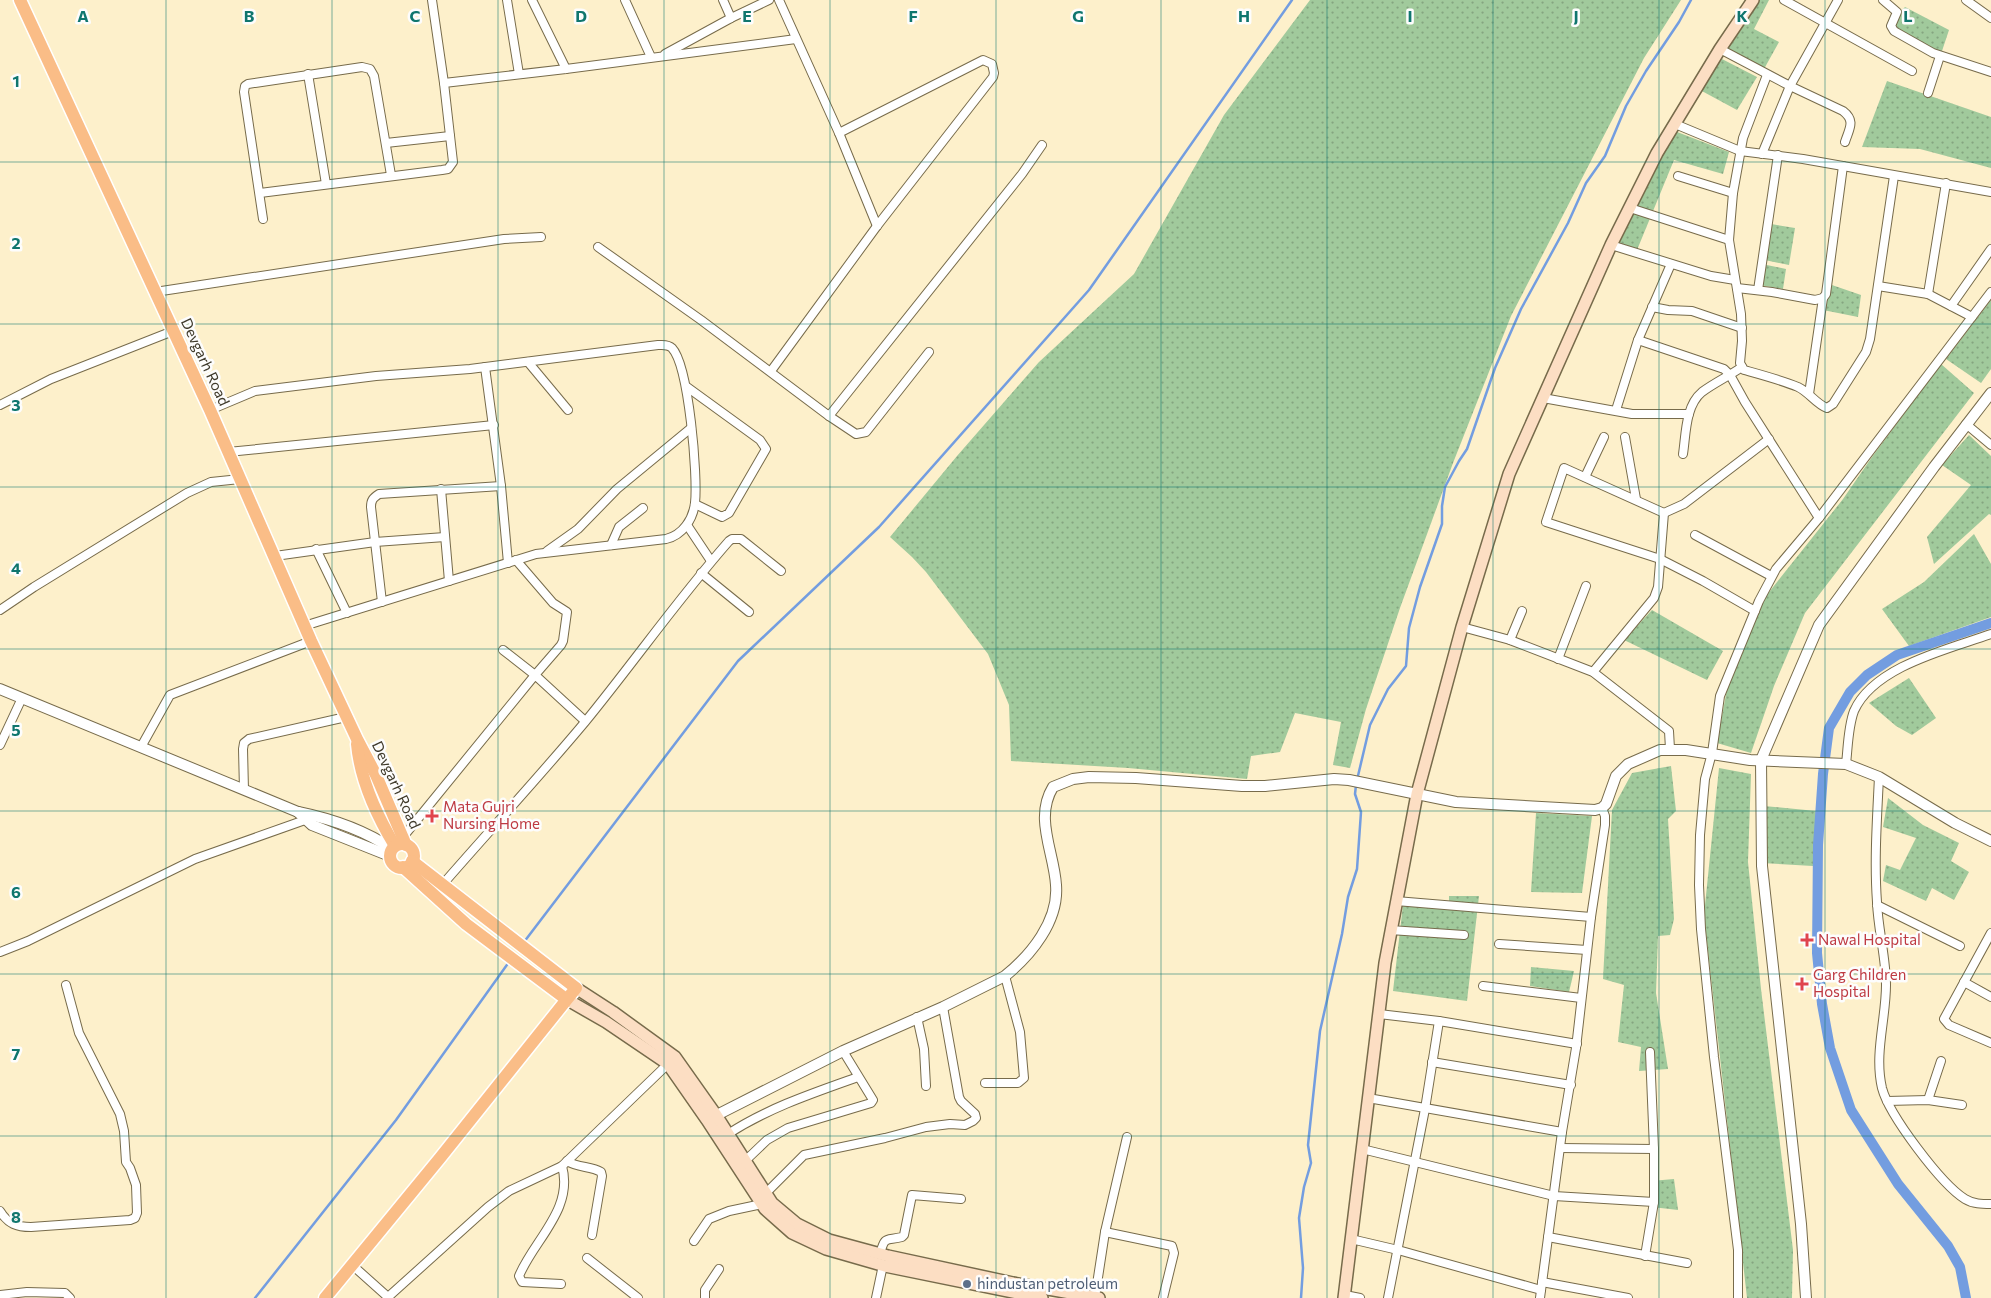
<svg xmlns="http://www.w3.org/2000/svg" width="1991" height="1298" font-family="Commissioner,sans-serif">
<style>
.grass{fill:url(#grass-dots)}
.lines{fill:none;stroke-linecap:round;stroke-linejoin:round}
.stream{stroke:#739de0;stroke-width:2.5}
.canal{stroke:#739de0;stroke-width:10}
.minor-casing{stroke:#776b4b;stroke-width:10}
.tertiary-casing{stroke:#776b4b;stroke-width:12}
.secondary-casing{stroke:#776b4b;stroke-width:14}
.primary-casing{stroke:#fff;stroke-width:15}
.minor{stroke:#fff;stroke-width:8}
.tertiary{stroke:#fff;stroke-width:10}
.secondary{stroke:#fcdec3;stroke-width:11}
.primary{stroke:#fabd87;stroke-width:12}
.grid{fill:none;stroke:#0f766e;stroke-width:1;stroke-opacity:0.55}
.health-dot{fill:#e0444e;stroke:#fdfdfd;stroke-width:2}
.service-dot{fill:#5c6f8a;stroke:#fdfdfd;stroke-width:2}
.labels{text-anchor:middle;stroke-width:5;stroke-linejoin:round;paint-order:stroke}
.street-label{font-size:15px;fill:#413c2d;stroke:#fdfdfd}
.health-label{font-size:15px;fill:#be3a42;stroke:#fdfdfd;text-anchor:start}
.service-label{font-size:15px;fill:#4e5e75;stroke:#fdfdfd;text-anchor:start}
.grid-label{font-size:16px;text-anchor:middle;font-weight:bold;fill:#0f766e;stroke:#fdfdfd;stroke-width:5;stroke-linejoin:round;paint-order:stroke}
</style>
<defs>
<pattern id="grass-dots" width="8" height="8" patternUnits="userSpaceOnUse" patternTransform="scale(1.25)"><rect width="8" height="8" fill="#a1ca9c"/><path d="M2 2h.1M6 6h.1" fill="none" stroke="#85a580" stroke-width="1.8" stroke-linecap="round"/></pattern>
</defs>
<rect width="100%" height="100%" fill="#fdf0cb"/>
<!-- grass -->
<g class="grass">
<polygon points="1310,0 1681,0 1644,58 1511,316 1453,463 1400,608 1366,709 1350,768 1333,765 1341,722 1295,713 1280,752 1251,756 1247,779 1128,768 1011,761 1009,705 988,654 926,572 912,557 890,537 957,456 1039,362 1134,274 1224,115"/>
<polygon points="1756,0 1769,0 1754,29 1779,42 1764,69 1723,48"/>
<polygon points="1905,7 1949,30 1941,54 1890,30 1895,18"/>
<polygon points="1722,59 1757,77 1737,110 1700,90"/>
<polygon points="1887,81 1991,117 1991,168 1920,149 1862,147"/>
<polygon points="1672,130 1729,152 1723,174 1674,160 1637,250 1618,242"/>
<polygon points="1765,223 1795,228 1789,265 1760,259"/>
<polygon points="1762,264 1786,269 1783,289 1759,285"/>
<polygon points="1829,284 1861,295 1858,317 1823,310"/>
<polygon points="1991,300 1991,369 1981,383 1946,359"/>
<polygon points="1941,364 1974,393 1805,613 1774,686 1751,753 1717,743 1727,689 1762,601 1843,499 1872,457"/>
<polygon points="1969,435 1991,456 1991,515 1989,514 1934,564 1927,537 1971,485 1942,465"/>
<polygon points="1974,534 1991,564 1991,617 1909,646 1882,609 1924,582"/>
<polygon points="1652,610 1723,651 1707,680 1624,640"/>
<polygon points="1909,678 1936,718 1912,735 1896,726 1869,703"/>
<polygon points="1671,766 1676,811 1668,819 1674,919 1670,935 1658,936 1656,993 1668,1069 1639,1071 1641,1047 1618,1042 1624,985 1603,979 1612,810 1632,773"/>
<polygon points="1719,768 1751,774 1748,862 1761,989 1793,1250 1792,1298 1747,1298 1704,915"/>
<polygon points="1888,798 1923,825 1959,843 1951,861 1969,872 1954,900 1932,888 1926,901 1883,881 1886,865 1900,870 1916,838 1883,827"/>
<polygon points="1764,806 1816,811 1813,866 1761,863"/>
<polygon points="1536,813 1592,816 1582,893 1531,892"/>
<polygon points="1449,896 1479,896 1467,1001 1393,991 1403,905 1449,907"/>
<polygon points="1531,967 1574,971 1569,992 1530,986"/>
<polygon points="1674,1179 1678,1210 1652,1207 1651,1181"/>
</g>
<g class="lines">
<!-- stream -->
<g class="stream">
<polyline points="1357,780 1370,725 1388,689 1406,666 1409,628 1420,587 1442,524 1442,506 1445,487 1459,461 1467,449 1495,368 1521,309 1568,223 1586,183 1605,156 1626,106 1646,71 1679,22 1691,0"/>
<polyline points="524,942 738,661 879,527 1089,290 1292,0"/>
<polyline points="255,1298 396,1120 509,962"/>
<polyline points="1301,1298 1303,1268 1299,1218 1304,1187 1311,1163 1308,1145 1320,1031 1342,934 1348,897 1357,869 1361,812 1355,794 1356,785"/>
</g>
<!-- canal -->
<polyline class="canal" points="1966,1298 1960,1267 1948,1246 1898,1184 1851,1110 1830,1048 1822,1004 1817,953 1818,845 1823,774 1829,728 1850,692 1867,675 1897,655 1991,623"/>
<!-- minor casing -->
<g class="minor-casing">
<g id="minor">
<polyline points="507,0 519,74"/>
<polyline points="532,0 566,69"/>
<polyline points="625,0 651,57"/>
<polyline points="723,0 731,18"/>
<polyline points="779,0 839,133 877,226"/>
<polyline points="1784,0 1912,71"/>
<polyline points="1883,0 1897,12 1891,26 1894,31 1933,53 1991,72"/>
<polyline points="1966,0 1991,18"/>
<path d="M 1720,49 L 1790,86 L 1843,111 C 1856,121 1849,129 1845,142"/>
<polyline points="665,54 731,18 769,0"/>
<polyline points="308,74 326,184"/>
<path d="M 1767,75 L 1743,138 L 1733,193 L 1729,240 L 1741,314 L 1742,341 L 1740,363 L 1744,370 C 1762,375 1781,380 1798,387 C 1809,392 1816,404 1827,408 L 1833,404 L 1866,352 L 1870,339 L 1894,176"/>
<polyline points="444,83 566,69 796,39"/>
<polyline points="1928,93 1940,56"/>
<polyline points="1675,124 1740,151 1803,159 1991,192"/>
<polyline points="386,143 450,136"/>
<polyline points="1762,154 1790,86 1838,0"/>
<polyline points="1678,176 1733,193"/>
<polyline points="260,193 442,170 448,169 453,162 444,83 432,0"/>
<polyline points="1630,208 1729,240"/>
<polyline points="263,219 244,92 245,86 248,84 362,67 370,69 374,76 391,175"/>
<polyline points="1611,245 1711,276 1735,280"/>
<polyline points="598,247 701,320 829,416 856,434 866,432 929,352"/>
<polyline points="1878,286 1928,294 1972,317"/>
<polyline points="1737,288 1772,292 1815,300 1823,298 1826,294 1843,166"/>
<polyline points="1758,290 1778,155"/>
<polyline points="155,292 504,239 541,237"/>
<polyline points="1928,294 1946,183"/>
<polyline points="1951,306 1991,249"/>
<polyline points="1652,307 1668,310 1692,311 1742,328"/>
<polyline points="1638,340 1724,369 1730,375 1745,402 1819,518"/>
<polyline points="528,362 568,410"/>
<polyline points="485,367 501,486 508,563"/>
<polyline points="771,371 877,226 993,77 994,73 992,64 983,60 839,133"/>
<polyline points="687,387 760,440 766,449 729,513 722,517 695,504"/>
<polyline points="1809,394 1823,298"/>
<polyline points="1543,398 1632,414 1689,414"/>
<polyline points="0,405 51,379 173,331"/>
<path d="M 210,410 L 255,391 L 376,376 L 470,369 L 658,345 C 663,345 668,344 672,348 C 689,366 698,477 695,503 C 693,519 683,535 666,539 L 536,554 L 304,626"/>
<polyline points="1616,410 1638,340 1671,264"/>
<polyline points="829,416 1022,174 1042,145"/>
<polyline points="1966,424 1991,445"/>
<polyline points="1625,437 1636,499"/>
<polyline points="228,452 494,425"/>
<path d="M 1683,454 C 1686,435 1685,406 1702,392 C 1714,383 1729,376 1742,367"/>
<polyline points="1585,477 1604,437"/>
<polyline points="441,489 449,581"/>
<polyline points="687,525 711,561"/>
<polyline points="1695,535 1771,576"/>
<polyline points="611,545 619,527 643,508"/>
<polyline points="316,549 347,613"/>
<polyline points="547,551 578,529 617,489 691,428"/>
<polyline points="275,556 375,542 445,537"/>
<polyline points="701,573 749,612"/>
<path d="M 382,602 L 371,507 C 371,500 373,498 379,494 L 501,486"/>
<polyline points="0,610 34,587 187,493 211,482 240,479"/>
<polyline points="1755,611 1703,581 1660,559 1546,522 1564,468 1664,513 1684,504 1769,439"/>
<polyline points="1462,627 1510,640 1593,672 1669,731 1670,749"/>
<polyline points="1510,640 1522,611"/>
<polyline points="503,650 535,675 561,645 563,641 567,612 553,603 516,560"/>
<polyline points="1558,659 1586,586"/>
<polyline points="1593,672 1654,598 1658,587 1664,513"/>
<polyline points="0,745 22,698"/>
<polyline points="141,747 170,695 311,641"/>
<path d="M 1846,764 C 1848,747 1848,727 1854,711 C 1874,666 1949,649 1991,634"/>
<path d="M 1879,777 C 1877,819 1874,861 1877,902 C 1878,930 1886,957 1886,985 C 1886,1019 1874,1054 1882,1088 C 1889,1115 1941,1184 1965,1199 C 1973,1204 1982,1204 1991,1204"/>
<polyline points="244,790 243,749 244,743 249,739 346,717"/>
<polyline points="403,837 535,675 585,721"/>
<path d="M 443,884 C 490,830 539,777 585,722 C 634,662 678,599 729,541 L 732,539 L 741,539 L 781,571"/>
<polyline points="1396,901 1591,917"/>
<polyline points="1877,905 1960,946"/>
<polyline points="1390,930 1464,935"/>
<polyline points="1991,933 1944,1019 1949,1025 1991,1043"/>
<polyline points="1499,944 1587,950"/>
<polyline points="0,952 28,941 195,859 305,820"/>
<polyline points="1964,982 1991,997"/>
<polyline points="1483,986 1581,998"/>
<polyline points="1379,1014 1439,1021 1577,1044"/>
<polyline points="917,1017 924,1049 926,1086"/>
<polyline points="1432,1062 1571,1085"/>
<polyline points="985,1083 1018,1083 1024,1078 1020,1032 1005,976"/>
<polyline points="1368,1098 1562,1132"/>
<polyline points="1928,1100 1941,1061"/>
<polyline points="1887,1101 1928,1100 1962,1105"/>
<path d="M 728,1134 C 768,1108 813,1093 858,1077"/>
<polyline points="1560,1148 1654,1149"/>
<polyline points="1362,1149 1554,1196 1654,1202"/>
<path d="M 567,1161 C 578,1168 591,1166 601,1172 L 602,1176 L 592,1235"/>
<polyline points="745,1161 767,1140 788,1128 871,1103 873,1100 843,1051"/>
<polyline points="766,1193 804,1155 885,1138 926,1127 950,1124 965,1125 973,1121 976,1118 975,1114 961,1101 959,1097 943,1007"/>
<path d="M 0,1211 C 8,1224 17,1227 31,1227 L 130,1220 L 135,1218 L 137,1213 L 136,1185 L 130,1168 L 126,1162 L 124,1131 L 120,1114 L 79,1033 L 66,985"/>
<polyline points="1105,1232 1172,1246 1174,1253 1163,1298"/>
<polyline points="1548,1237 1687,1263"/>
<polyline points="1351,1239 1398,1250 1541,1290"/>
<polyline points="694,1241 709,1219 729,1211 762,1204"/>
<path d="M 880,1254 C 885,1235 886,1241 902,1237 L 904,1235 L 912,1195 L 961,1199"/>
<polyline points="1645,1256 1654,1202 1654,1149 1650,1052"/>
<polyline points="587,1258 638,1298"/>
<polyline points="351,1264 389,1298"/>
<polyline points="1542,1282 1628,1298"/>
<path d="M 561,1284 L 522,1282 L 519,1276 C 534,1240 574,1209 562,1166"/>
<polyline points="0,1295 27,1292 65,1293 70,1298"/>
<polyline points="1345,1295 1360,1298"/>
<polyline points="1095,1297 1105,1232 1127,1137"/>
<polyline points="387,1298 488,1207 509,1191 562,1166 670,1062"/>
<polyline points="705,1298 705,1290 719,1269"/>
<polyline points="876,1298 883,1265"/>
<polyline points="1388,1298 1425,1109 1439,1021"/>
<polyline points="1540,1298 1562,1132 1576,1048 1591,917 1605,825 1605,816 1602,808"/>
<polyline points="1738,1298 1738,1250 1714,1057 1701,929 1699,885 1700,835 1705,779 1712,753 1720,696 1759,601 1776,569 1819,518 1991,292"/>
</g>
</g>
<!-- tertiary casing -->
<g class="tertiary-casing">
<g id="tertiary">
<path d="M 0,689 L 298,812 C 332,819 363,829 392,849"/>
<polyline points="298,812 312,825 390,856"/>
<path d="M 709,1119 L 843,1051 L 943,1007 L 1005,976 C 1031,955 1059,921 1056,885 C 1054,852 1034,818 1053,787 L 1073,779 L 1089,777 L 1136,778 L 1242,786 L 1265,786 L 1334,779 L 1349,780 L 1456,802 L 1595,810 L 1602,808 L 1606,804 L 1616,776 L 1628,764 L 1660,750 L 1686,750 L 1750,760 L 1846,764 L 1879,777 L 1955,823 L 1991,841"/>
<polyline points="1806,1298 1801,1224 1762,866 1761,760 1819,625 1934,467 1991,393"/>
</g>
</g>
<!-- secondary casing -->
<g class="secondary-casing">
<g id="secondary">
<polyline points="576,988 613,1012 675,1057 716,1115 772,1203 797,1224 829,1240 888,1256 1013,1283 1099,1298"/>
<polyline points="566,999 606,1022 668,1064 707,1120 765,1209 792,1233 826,1249 885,1266 1042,1298"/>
<polyline points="1344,1298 1385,963 1417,794 1462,627 1509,474 1611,245 1657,153 1720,49 1753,0"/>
</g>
</g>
<!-- primary casing -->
<g class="primary-casing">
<g id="primary">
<polyline points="20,0 210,410 311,641 357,739 376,775 406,845"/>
<path d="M 357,744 C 360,778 377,816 395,846"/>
<circle cx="402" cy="856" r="12"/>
<polyline points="403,867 466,924 566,999"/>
<polyline points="325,1298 440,1158 576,988 412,861"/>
</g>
</g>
<!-- minor -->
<use href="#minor" class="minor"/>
<!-- tertiary -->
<use href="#tertiary" class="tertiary"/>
<!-- secondary -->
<use href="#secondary" class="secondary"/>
<!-- primary -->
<use href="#primary" class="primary"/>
</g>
<!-- grid -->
<path class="grid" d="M 166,0 L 166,1298M 332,0 L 332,1298M 498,0 L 498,1298M 664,0 L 664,1298M 830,0 L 830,1298M 996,0 L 996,1298M 1161,0 L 1161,1298M 1327,0 L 1327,1298M 1493,0 L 1493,1298M 1659,0 L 1659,1298M 1825,0 L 1825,1298M 0,162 L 1991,162M 0,324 L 1991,324M 0,487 L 1991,487M 0,649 L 1991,649M 0,811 L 1991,811M 0,974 L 1991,974M 0,1136 L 1991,1136"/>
<!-- markers -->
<g class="health-dot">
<path d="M429.5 808.5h5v5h5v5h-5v5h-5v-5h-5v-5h5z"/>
<path d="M1804.5 932.5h5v5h5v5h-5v5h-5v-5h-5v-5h5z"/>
<path d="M1799.5 976.5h5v5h5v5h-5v5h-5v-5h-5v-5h5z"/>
</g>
<circle class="service-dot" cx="967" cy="1284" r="5"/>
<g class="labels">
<!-- street labels -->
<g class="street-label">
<text transform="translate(205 362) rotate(65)" y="5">Devgarh Road</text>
<text transform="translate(396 785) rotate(65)" y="5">Devgarh Road</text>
</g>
<!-- health labels -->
<g class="health-label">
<text x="443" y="812">Mata Gujri<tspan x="443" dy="17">Nursing Home</tspan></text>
<text x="1818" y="945">Nawal Hospital</text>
<text x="1813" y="980">Garg Children<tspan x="1813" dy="17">Hospital</tspan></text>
</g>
<!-- service labels -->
<g class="service-label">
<text x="977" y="1289">hindustan petroleum</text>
</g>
</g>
<g class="grid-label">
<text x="83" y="22">A</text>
<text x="249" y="22">B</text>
<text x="415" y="22">C</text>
<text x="581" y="22">D</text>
<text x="747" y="22">E</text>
<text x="913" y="22">F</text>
<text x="1078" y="22">G</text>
<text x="1244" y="22">H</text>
<text x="1410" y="22">I</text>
<text x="1576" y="22">J</text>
<text x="1742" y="22">K</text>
<text x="1908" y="22">L</text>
<text x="16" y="87">1</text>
<text x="16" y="249">2</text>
<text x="16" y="411">3</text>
<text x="16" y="574">4</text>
<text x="16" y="736">5</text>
<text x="16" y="898">6</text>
<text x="16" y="1060">7</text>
<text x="16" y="1223">8</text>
</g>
</svg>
